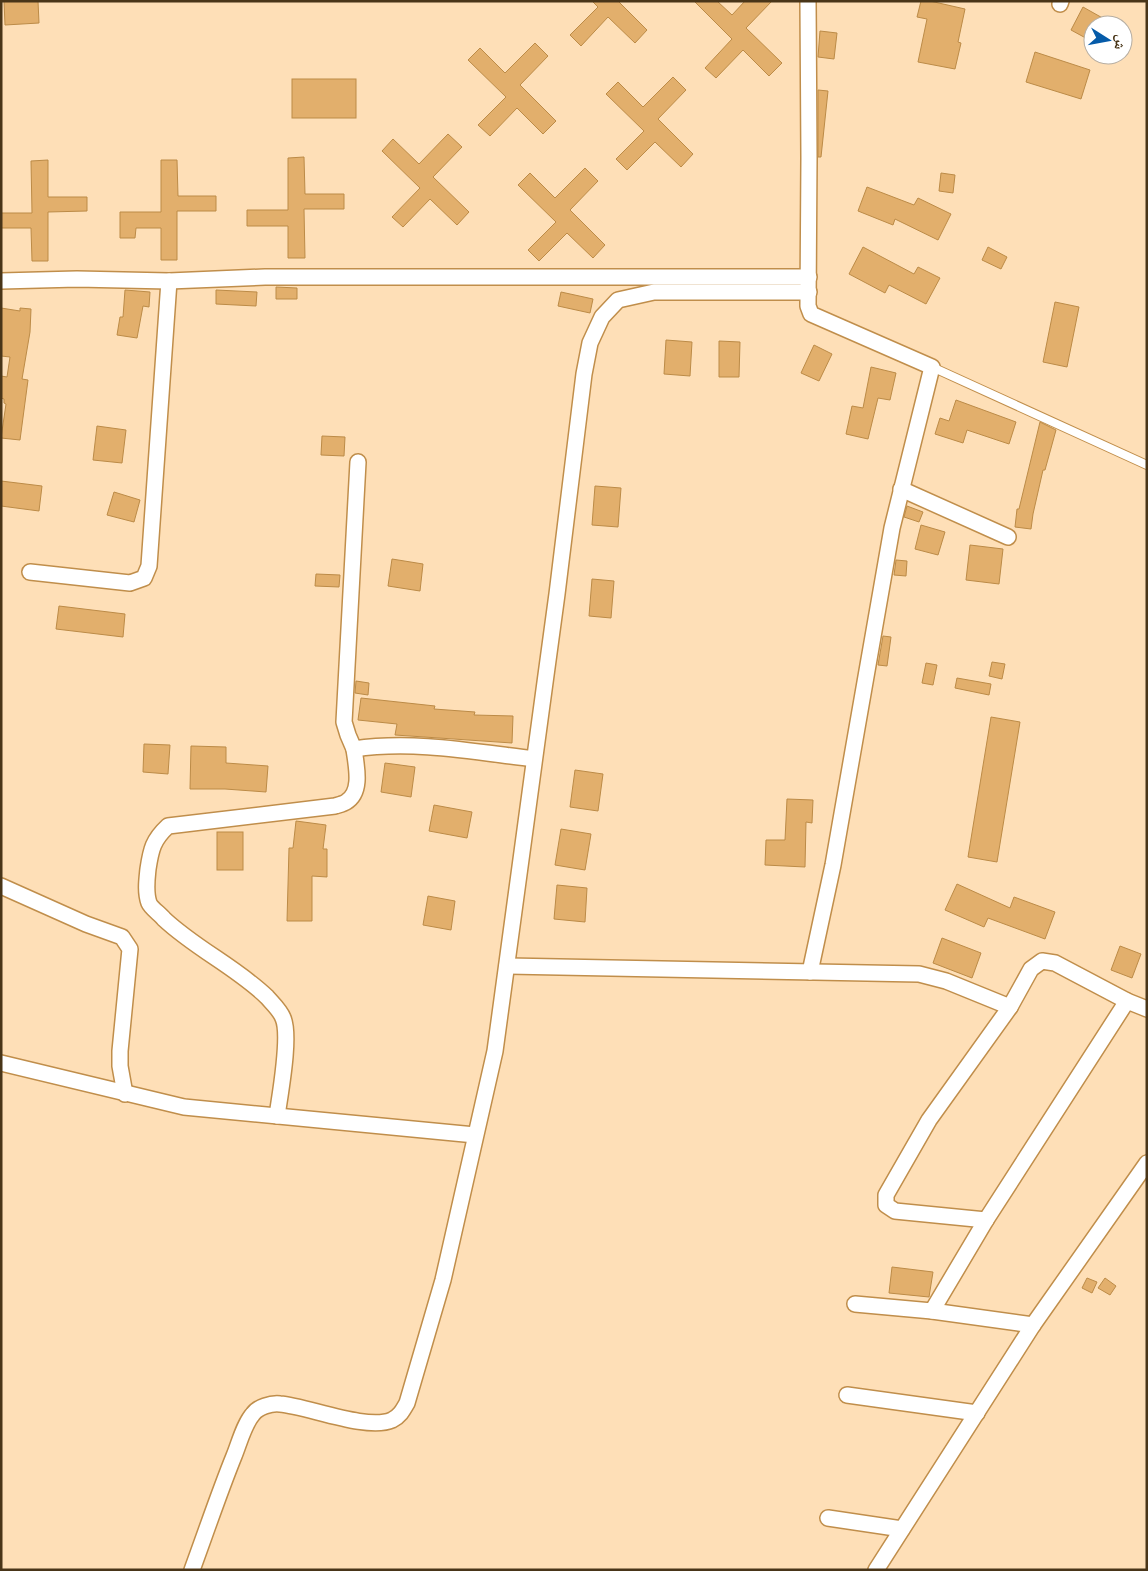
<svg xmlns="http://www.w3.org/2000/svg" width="1148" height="1571" font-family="'Asap Condensed','Noto Naskh Arabic',sans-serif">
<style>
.building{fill:#e2af6c;stroke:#bc8b47}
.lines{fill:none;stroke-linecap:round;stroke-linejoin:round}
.service-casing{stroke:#c08e4b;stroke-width:10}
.minor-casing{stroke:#c08e4b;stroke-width:18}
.service{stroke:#fff;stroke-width:8}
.minor{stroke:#fff;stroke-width:15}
</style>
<rect width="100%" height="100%" fill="#fedfb7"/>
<!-- building -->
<g class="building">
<polygon points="4,1 38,1 39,23 5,25"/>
<polygon points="592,1 618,1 647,30 635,43 608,17 581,46 570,35 598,7"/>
<polygon points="694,1 717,1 732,15 745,1 772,1 746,28 782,63 769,76 743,50 716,78 705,68 732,39"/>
<polygon points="921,1 930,1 965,9 958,42 961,43 955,69 918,62 927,19 917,17"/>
<polygon points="1083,7 1115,25 1093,25 1093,42 1071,30"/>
<polygon points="820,31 837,33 834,59 818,57"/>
<polygon points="535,43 548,56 520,85 556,121 543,134 517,108 490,136 478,125 506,97 468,60 480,48 505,73"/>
<polygon points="1035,52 1090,70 1081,99 1026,82"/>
<polygon points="673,77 686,90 658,119 693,154 681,167 655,142 627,170 616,159 644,131 606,94 618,82 643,107"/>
<rect x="292" y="79" width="64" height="39"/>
<polygon points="818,90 828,91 821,157 818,157"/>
<polygon points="448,134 462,147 433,177 469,212 457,225 430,199 403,227 392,217 420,188 382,151 393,139 419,164"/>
<polygon points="304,157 305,194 344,194 344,209 304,209 305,258 288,258 288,226 247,226 247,210 288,210 288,158"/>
<polygon points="48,160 48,197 87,197 87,211 48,212 48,261 32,261 31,228 1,228 1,213 32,213 31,161"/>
<polygon points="161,160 177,160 178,196 216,196 216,211 177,211 177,260 161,260 161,228 136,228 135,238 120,238 120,212 161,212"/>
<polygon points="585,168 598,181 570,210 605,245 593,258 567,233 539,261 528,250 556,222 518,185 530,173 555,198"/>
<polygon points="941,173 955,175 953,193 939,191"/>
<polygon points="867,187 914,205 918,198 951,214 938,240 895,219 893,225 858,211"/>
<polygon points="863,247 914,274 918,267 940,278 926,304 889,285 885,293 849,274"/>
<polygon points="988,247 1007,257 1001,269 982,260"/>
<polygon points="276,287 297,288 297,299 276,299"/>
<polygon points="125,290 150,292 149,307 143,306 137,338 117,335 120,317 123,317"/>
<polygon points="216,290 257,292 256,306 216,304"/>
<polygon points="561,292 593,299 590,313 558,306"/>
<polygon points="1055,302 1079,307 1067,367 1043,362"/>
<polygon points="1,308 20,311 20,308 31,309 30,332 22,379 28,380 20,440 1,438 6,404 4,403 4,399 1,398 1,376 7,377 10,357 1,356"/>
<polygon points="666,340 692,342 690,376 664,374"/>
<polygon points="719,341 740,342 739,377 719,377"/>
<polygon points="814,345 832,354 819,381 801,373"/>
<polygon points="871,367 896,373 890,400 878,398 868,439 846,434 852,406 863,408"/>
<polygon points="956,400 1016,422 1009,444 967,430 963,443 935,434 940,418 949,421"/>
<polygon points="1040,422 1056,430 1045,470 1043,470 1033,514 1031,529 1015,527 1017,509 1019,509"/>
<polygon points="97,426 126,430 122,463 93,460"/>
<polygon points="322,436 345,437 344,456 321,455"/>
<polygon points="1,481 42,486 39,511 1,506"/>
<polygon points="595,486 621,488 618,527 592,525"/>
<polygon points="114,492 140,500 134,522 107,515"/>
<polygon points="907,506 923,512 919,522 904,517"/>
<polygon points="921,525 945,532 938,555 915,549"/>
<polygon points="970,545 1003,549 999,584 966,580"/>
<polygon points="392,559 423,564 420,591 388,586"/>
<polygon points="896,560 907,561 906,576 894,575"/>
<polygon points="316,574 340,575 339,587 315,586"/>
<polygon points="592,579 614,581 611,618 589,616"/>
<polygon points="59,606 125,614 123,637 56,629"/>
<polygon points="883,636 891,637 887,666 878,665"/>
<polygon points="992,662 1005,664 1002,679 989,676"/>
<polygon points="926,663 937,665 933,685 922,683"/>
<polygon points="957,678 991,684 989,695 955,688"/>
<polygon points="356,681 369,683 368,695 355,693"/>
<polygon points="361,698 435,706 434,709 475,712 474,715 513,716 512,743 395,735 397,724 358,720"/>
<polygon points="991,717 1020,722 997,862 968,857"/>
<polygon points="144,744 170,745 168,774 143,772"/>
<polygon points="191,746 226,747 226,763 268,766 266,792 225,789 190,789"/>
<polygon points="385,763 415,767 411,797 381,792"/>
<polygon points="575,770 603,774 598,811 570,807"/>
<polygon points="787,799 813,800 812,823 806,822 805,867 765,865 766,840 785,840"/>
<polygon points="434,805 472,812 467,838 429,831"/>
<polygon points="296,821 326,825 323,849 327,849 327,877 312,876 312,921 287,921 289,848 293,848"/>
<polygon points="561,829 591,834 585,870 555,865"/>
<rect x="217" y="832" width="26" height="38"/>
<polygon points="957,884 1010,908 1014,897 1055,912 1045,939 988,918 984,927 945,910"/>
<polygon points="557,885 587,888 585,922 554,919"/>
<polygon points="428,896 455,901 451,930 423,925"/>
<polygon points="942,938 981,953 972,978 933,963"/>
<polygon points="1120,946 1141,954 1132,978 1111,970"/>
<polygon points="892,1267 933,1272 929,1297 889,1293"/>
<polygon points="1087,1278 1097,1282 1092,1293 1082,1288"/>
<polygon points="1105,1278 1116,1286 1110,1295 1098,1288"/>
</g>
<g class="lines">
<!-- service casing -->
<g class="service-casing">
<polyline id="service" points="932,367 1147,465"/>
</g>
<!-- minor casing -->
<g class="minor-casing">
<g id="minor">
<polyline points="808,1 809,158 808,306 811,314 932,367 892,528 833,865 810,972"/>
<polyline points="1060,4 1061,1"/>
<polyline points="1,281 77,279 169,281 265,277 809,277"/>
<polyline points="901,489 1008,537"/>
<polyline points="30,572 130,583 144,578 149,566 169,281"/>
<polyline points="354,749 348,735 344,722 358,462"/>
<polyline points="1,886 86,924 122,937 130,949 120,1051 120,1066 125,1094"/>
<polyline points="507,966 919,974 946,981 1010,1007"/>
<polyline points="1,1063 184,1107 475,1135"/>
<path d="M 277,1116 C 280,1094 291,1036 283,1018 C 280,1010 272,1003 267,997 C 236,967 196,949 164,919 C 160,914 151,908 149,903 C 145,892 147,879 148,869 C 151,849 153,840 168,826 L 335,806 C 338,805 343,804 346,802 C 363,792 356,765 354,749 C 414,740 475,752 534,759"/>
<polyline points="986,1220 895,1211 886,1205 886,1195 929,1120 1010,1007 1031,969 1042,961 1055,963 1127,1001 1147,1009"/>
<polyline points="855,1304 932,1311 1033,1325"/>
<polyline points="932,1311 986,1220 1127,1001"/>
<polyline points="847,1395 977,1413"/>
<polyline points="828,1518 902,1529"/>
<path d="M 192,1570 C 206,1532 219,1493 234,1456 C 239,1444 244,1424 253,1414 C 258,1407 271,1403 280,1404 C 307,1406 367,1431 392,1420 C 400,1416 403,1410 407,1403 L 443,1280 L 495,1051 L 557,594 L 584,374 L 590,343 L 602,317 L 618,300 L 654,292 L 809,292"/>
<polyline points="876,1570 1033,1325 1147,1163"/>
</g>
</g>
<!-- service -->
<use href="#service" class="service"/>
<!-- minor -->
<use href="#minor" class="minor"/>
</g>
<!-- border -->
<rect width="1148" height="1571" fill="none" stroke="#493518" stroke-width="5"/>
<!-- north arrow -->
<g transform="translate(1108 40) rotate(101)"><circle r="24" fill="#ffffff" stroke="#b6aea3"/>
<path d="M0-4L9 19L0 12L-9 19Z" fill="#055ba9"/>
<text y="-8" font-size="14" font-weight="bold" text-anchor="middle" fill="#493518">ش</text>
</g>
</svg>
